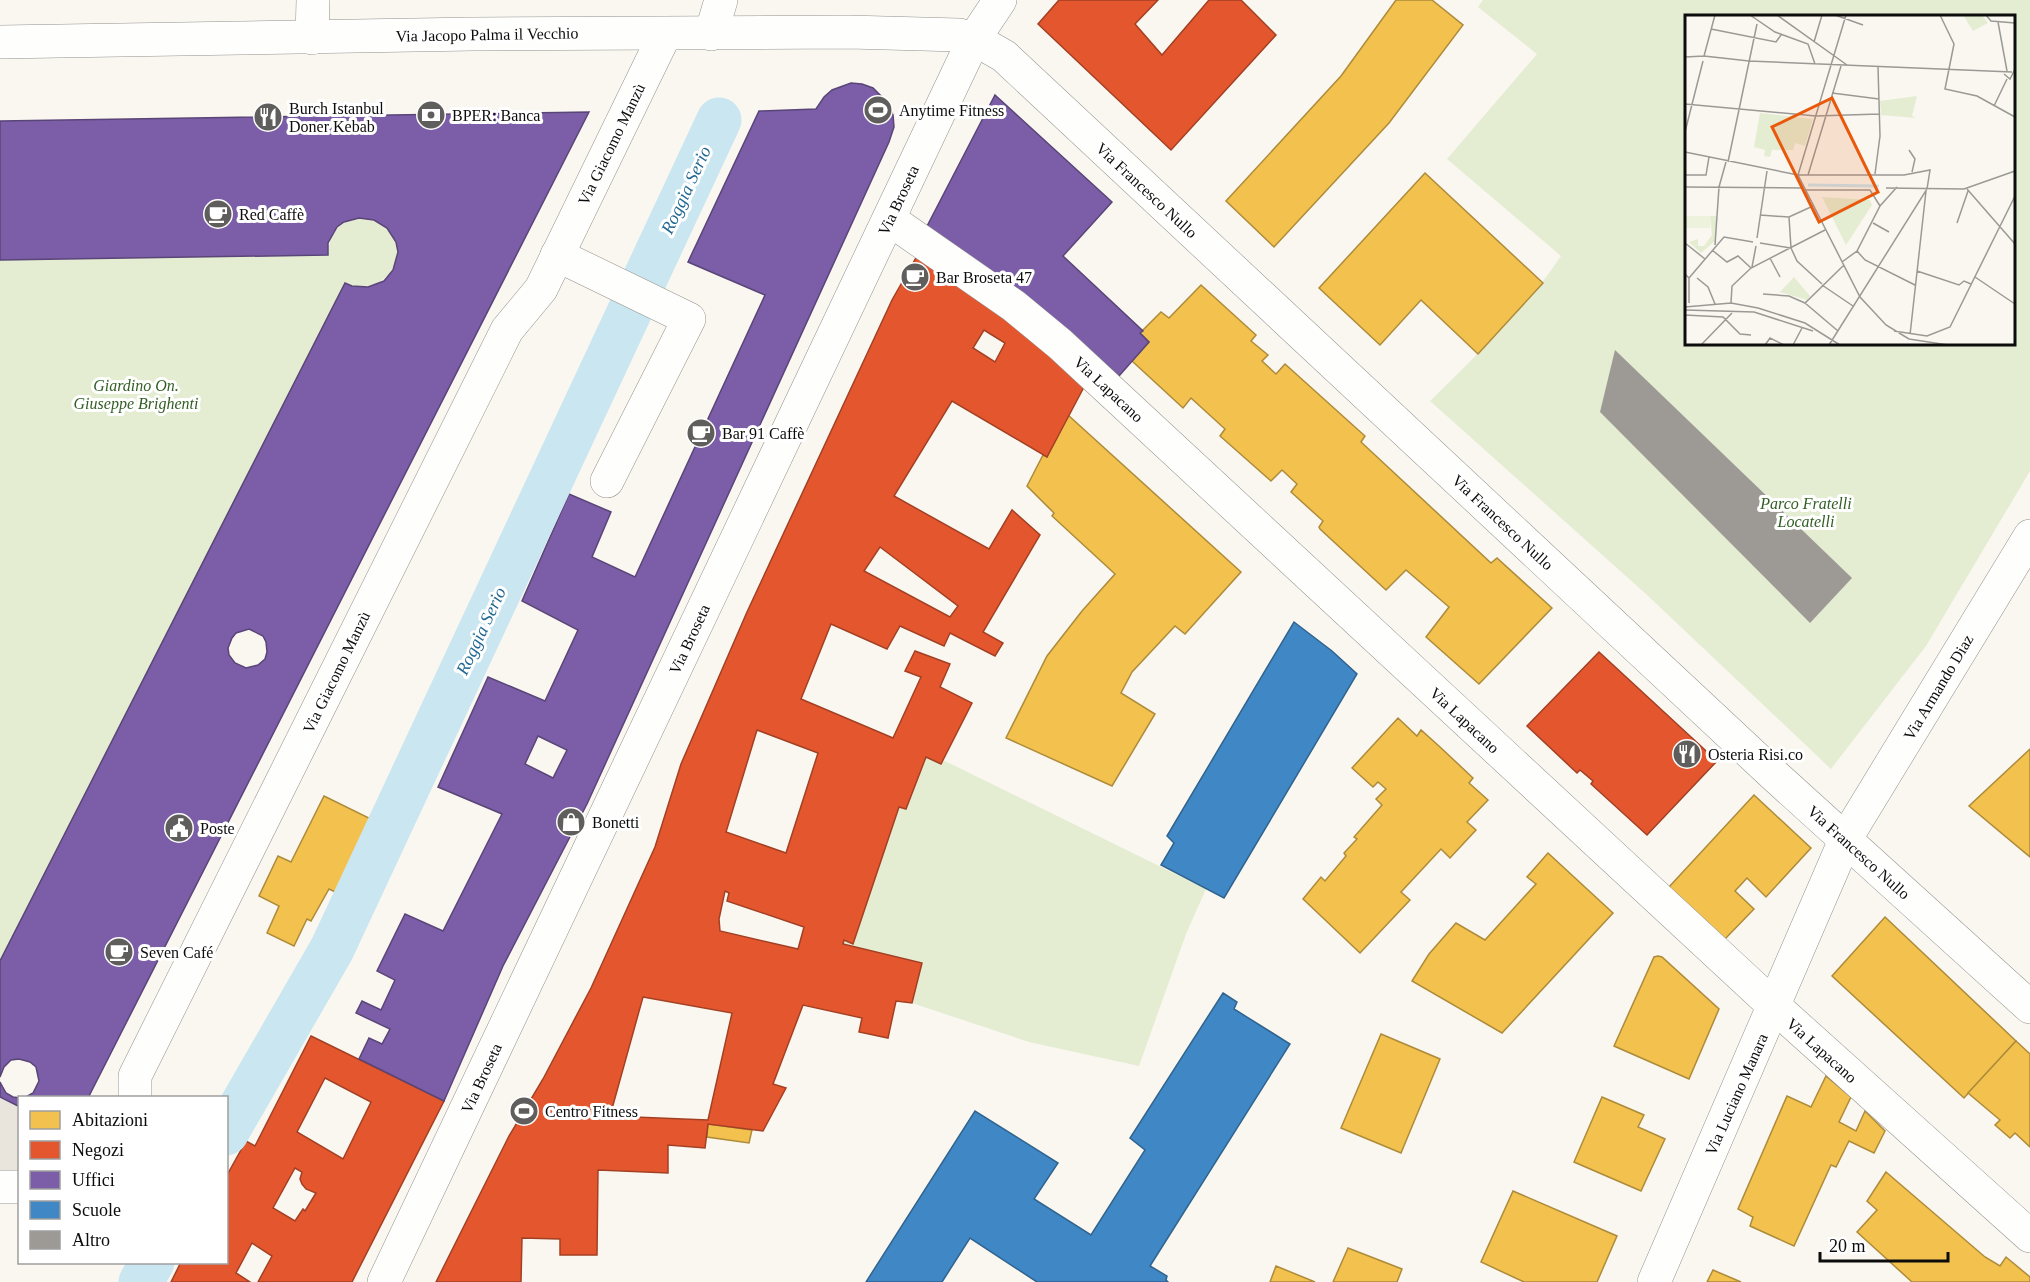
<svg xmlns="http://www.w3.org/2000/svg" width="2030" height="1282" font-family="Georgia,serif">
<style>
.green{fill:#e4edd2;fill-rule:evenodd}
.plaza{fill:#e9e5dd}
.homes{fill:#f2c14e;stroke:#ad8b3a;stroke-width:1.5}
.shops{fill:#e4572e;stroke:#a34024;stroke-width:1.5;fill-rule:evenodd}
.offices{fill:#7b5ea7;stroke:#5a4578;stroke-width:1.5;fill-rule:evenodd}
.schools{fill:#3f88c5;stroke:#30638e;stroke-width:1.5}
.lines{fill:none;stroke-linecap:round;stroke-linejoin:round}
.canal{stroke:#cae6f0;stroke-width:45}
.building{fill:#9d9a96}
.minor-casing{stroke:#93928f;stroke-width:34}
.minor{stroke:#fefefd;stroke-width:33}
.labels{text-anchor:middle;stroke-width:6;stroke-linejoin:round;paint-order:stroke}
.street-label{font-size:16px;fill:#0c0c0c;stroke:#fff}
.poi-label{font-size:16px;fill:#0c0c0c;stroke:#fff;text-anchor:start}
.park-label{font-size:16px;font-style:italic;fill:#325e23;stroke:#fff}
.water-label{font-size:18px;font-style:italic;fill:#216792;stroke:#fff}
.inset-river{fill:none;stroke:#cae6f0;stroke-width:3}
.inset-road{fill:none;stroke:#9b9995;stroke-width:1.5}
.view{fill:#e8590c;fill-opacity:0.15;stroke:#e8590c;stroke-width:3}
.inset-edge{fill:none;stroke:#0c0c0c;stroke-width:3}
</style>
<rect width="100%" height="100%" fill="#faf7f0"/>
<!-- green -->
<g class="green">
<path d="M 1483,0 L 2030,0 L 2030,471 L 1926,646 L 1831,769 L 1646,594 L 1430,401 C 1476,355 1525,310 1561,256 L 1447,159 L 1537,54 L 1478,7 ZM 1686,16 L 2014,16 L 2014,344 L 1686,344 Z"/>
<path d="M 359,218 C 366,219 375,219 381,223 C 417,245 390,300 345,283 L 0,962 L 0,260 L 328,255 C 331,231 335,224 359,218 Z"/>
<polygon points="926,757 941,763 943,760 1206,889 1186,934 1139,1066 1029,1042 912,1003 921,963 843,944 844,940 853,944 899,807 907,809"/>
</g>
<!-- plaza -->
<polygon class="plaza" points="0,1097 19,1107 19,1178 0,1178"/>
<!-- homes -->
<g class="homes">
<polygon points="1396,0 1432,0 1463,25 1389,123 1274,247 1226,201 1341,76"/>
<polygon points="1425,173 1543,283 1478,354 1421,300 1380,345 1319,288"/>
<polygon points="1201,285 1256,335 1251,341 1268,355 1262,361 1276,374 1285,364 1365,436 1361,442 1491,563 1497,558 1552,608 1479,684 1426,637 1449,607 1406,570 1386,590 1320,529 1319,527 1323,521 1291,492 1297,484 1282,470 1271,481 1220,436 1225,429 1191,398 1183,408 1132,361 1149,342 1140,333 1161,312 1169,318"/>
<polygon points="1068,415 1241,572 1185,634 1175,626 1132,672 1121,693 1155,714 1112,786 1006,738 1047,656 1082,611 1115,574 1052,516 1054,513 1027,486 1043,455 1047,457"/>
<polygon points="1398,718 1417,736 1421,730 1440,747 1473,778 1469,783 1488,800 1467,822 1476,830 1450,858 1441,849 1401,892 1410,900 1360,953 1303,899 1321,877 1325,881 1346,856 1344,853 1357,839 1354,837 1382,805 1376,799 1386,789 1378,782 1373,787 1352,768"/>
<polygon points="2030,749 2030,857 1969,806"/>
<polygon points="1754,795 1811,848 1766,897 1747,878 1735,891 1754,909 1725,939 1669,887"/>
<polygon points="324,796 377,822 342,895 329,889 311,921 307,919 294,946 267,933 279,906 259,896 278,856 291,862"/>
<polygon points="1548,853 1613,913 1502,1033 1412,981 1429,954 1456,923 1485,940 1536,884 1527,877"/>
<polygon points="1885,917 2016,1041 1964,1098 1832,976"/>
<polygon points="1658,956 1662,957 1719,1009 1689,1079 1614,1046 1654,957"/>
<polygon points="1381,1034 1440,1059 1401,1153 1341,1128"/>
<polygon points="2016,1041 2030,1054 2030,1147 2015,1133 2010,1138 1995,1125 2000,1120 1968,1093"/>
<polygon points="1826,1076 1851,1097 1839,1122 1856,1131 1865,1111 1885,1131 1874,1153 1849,1141 1836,1167 1831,1165 1794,1246 1750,1226 1753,1217 1738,1209 1787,1096 1811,1107"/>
<polygon points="1602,1097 1644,1115 1638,1127 1665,1139 1641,1191 1574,1162"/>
<polygon points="708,1124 752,1130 749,1143 707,1137"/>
<polygon points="1886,1172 1985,1257 2000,1266 2006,1257 2030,1277 2030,1282 1912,1282 1857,1232 1877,1210 1867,1201"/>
<polygon points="1513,1191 1617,1236 1597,1282 1524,1282 1481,1262"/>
<polygon points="1348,1248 1402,1269 1397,1282 1333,1282"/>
<polygon points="1276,1266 1315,1282 1270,1282"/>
<polygon points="1713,1270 1741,1282 1707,1282"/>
</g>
<!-- shops -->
<g class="shops">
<polygon points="1059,0 1158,0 1135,24 1162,55 1209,0 1241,0 1276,35 1171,150 1038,24"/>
<path d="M 917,256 L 991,303 L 1084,387 L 1047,457 L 952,401 L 894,496 L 989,549 L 1012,510 L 1040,535 L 983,632 L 1003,643 L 995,656 L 950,633 L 944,646 L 900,626 L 887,649 L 831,624 L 801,699 L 893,738 L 921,677 L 905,671 L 915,651 L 950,664 L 940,687 L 972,703 L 941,764 L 926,757 L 906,809 L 899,807 L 853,944 L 844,940 L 843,944 L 922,963 L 912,1003 L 896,1001 L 888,1038 L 859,1032 L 862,1018 L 803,1005 L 773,1084 L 786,1088 L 763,1131 L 708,1124 L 705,1148 L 668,1145 L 668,1173 L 598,1170 L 597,1255 L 560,1255 L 560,1239 L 522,1238 L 521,1282 L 436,1282 L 509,1136 L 543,1079 L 591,988 L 655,847 L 681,764 L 747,612 L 892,300 ZM 984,330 L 1005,343 L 995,362 L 973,348 ZM 880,547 L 958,606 L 950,617 L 864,571 ZM 757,730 L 818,753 L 786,853 L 726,832 ZM 725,891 L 729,893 L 727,901 L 804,927 L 798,949 L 720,931 L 719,919 ZM 643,997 L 732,1013 L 708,1120 L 610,1116 Z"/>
<polygon points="1599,652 1717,761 1647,835 1591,784 1593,781 1580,770 1577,773 1527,726"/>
<path d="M 311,1036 L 444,1101 L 352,1282 L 258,1282 L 272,1256 L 252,1243 L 236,1273 L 250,1282 L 171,1282 L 181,1262 L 226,1262 L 226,1177 L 246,1141 L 255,1146 ZM 325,1078 L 371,1102 L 343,1159 L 297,1132 ZM 295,1168 L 302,1172 L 300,1179 L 302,1184 L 306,1189 L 316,1193 L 305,1211 L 303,1209 L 295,1221 L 273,1208 Z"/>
</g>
<!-- offices -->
<g class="offices">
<path d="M 851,83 L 862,84 L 873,88 L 888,103 L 893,115 L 894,127 L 889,142 L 587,804 L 503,966 L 444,1101 L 359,1059 L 369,1038 L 382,1044 L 390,1029 L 356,1013 L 362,1001 L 381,1010 L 395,980 L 377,971 L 405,914 L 443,931 L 502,814 L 438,787 L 488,677 L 545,701 L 578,630 L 522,601 L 569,494 L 611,512 L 592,557 L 635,577 L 765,295 L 688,262 L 759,111 L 816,109 L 824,97 L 832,90 ZM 538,736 L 567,750 L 553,778 L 525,764 Z"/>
<polygon points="995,95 1112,202 1063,256 1143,331 1140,333 1149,342 1119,376 1071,333 924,232"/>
<path d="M 589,112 L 88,1098 L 24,1098 L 33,1093 L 39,1081 L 36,1067 L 30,1062 L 19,1059 L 11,1060 L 4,1067 L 0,1077 L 0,961 L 345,283 L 352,286 L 368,287 L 384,281 L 393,270 L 398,252 L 396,242 L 387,228 L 374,220 L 359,218 L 344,222 L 337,227 L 328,243 L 328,255 L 0,260 L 0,121 ZM 249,629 L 263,636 L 266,642 L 267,652 L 265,659 L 258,665 L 246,668 L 235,663 L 229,655 L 228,648 L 232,638 L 236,633 Z"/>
<polygon points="0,1082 6,1093 13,1097 20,1098 20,1107 0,1097"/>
</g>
<!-- schools -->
<g class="schools">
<polygon points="1294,622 1332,651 1357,674 1224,898 1161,865 1174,843 1167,836"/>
<polygon points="1223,993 1237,1002 1234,1009 1290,1044 1150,1266 1167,1276 1166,1280 1168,1282 1037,1282 970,1238 942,1282 866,1282 975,1111 1058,1163 1034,1199 1091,1235 1145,1150 1130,1138"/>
</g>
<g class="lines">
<!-- canal -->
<g class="canal">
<polyline points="226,1133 332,949 719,120"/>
<polyline points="141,1282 152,1262"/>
</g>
</g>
<!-- building -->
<polygon class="building" points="1615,350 1852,578 1810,623 1600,412"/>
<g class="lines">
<!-- minor casing -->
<g class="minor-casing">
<g id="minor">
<polyline points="711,34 721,0"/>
<polyline points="312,38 313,0"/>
<polyline points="0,42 473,34 849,32 959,35 974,39 1004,56 1774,775 2030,1007"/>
<polyline points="889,219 1014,306 1060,344 1774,1006 2030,1236"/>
<polyline points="557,255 689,319 607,481"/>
<polyline points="135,1098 135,1076 507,330 541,289 665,34"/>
<polyline points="0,1187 20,1187"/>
<polyline points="384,1282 974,39 1000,0"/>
<polyline points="1654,1282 1846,838 2030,536"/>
</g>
</g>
<!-- minor -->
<use href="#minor" class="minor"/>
</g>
<!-- icons -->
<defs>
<g id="stadium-disc" transform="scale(1.5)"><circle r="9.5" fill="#5f5e5c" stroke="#fff"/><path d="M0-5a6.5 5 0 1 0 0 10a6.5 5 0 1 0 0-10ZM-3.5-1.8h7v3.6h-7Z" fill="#fff"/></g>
<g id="bank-disc" transform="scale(1.5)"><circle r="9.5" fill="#5f5e5c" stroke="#fff"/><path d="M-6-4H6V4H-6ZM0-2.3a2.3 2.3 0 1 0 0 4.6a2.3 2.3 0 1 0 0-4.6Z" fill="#fff"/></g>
<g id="restaurant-disc" transform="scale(1.5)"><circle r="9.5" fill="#5f5e5c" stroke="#fff"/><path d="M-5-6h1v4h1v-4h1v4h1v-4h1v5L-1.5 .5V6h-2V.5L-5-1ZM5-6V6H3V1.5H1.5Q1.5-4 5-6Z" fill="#fff"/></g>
<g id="cafe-disc" transform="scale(1.5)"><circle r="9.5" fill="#5f5e5c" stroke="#fff"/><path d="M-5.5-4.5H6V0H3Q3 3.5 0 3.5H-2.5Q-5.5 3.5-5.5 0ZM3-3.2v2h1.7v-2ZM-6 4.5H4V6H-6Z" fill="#fff"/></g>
<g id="shop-disc" transform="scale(1.5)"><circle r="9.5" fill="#5f5e5c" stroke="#fff"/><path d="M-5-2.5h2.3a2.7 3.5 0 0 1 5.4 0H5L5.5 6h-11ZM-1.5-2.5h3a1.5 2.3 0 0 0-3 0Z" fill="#fff"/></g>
<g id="civic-disc" transform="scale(1.5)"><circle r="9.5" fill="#5f5e5c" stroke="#fff"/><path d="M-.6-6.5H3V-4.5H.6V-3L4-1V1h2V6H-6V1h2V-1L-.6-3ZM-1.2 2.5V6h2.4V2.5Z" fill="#fff"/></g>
</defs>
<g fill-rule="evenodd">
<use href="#stadium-disc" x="878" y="110"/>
<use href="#bank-disc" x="431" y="115"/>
<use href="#restaurant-disc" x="268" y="117"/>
<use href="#cafe-disc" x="218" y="214"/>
<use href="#cafe-disc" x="915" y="277"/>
<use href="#cafe-disc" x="701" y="433"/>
<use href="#restaurant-disc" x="1687" y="754"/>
<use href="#shop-disc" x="571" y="822"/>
<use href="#civic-disc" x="179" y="828"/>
<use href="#cafe-disc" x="119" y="952"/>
<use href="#stadium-disc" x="524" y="1111"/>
</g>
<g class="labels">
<!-- street labels -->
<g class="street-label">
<text transform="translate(487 34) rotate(-1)" y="6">Via Jacopo Palma il Vecchio</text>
<text transform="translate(611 144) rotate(-64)" y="6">Via Giacomo Manzù</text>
<text transform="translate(1147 190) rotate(43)" y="6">Via Francesco Nullo</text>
<text transform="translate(898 200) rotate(-65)" y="6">Via Broseta</text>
<text transform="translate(1109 389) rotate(43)" y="6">Via Lapacano</text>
<text transform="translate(1503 522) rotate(43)" y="6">Via Francesco Nullo</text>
<text transform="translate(689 639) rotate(-65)" y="6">Via Broseta</text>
<text transform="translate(336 672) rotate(-64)" y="6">Via Giacomo Manzù</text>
<text transform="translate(1938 687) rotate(-59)" y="6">Via Armando Diaz</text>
<text transform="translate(1465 720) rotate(43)" y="6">Via Lapacano</text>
<text transform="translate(1859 852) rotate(42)" y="6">Via Francesco Nullo</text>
<text transform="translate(1822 1050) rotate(42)" y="6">Via Lapacano</text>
<text transform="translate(481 1078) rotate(-65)" y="6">Via Broseta</text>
<text transform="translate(1736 1094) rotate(-66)" y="6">Via Luciano Manara</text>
</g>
<!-- poi labels -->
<g class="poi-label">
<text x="289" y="114">Burch Istanbul<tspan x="289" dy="18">Doner Kebab</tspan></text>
<text x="899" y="116">Anytime Fitness</text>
<text x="452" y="121">BPER: Banca</text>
<text x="239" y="220">Red Caffè</text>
<text x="936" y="283">Bar Broseta 47</text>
<text x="722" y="439">Bar 91 Caffè</text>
<text x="1708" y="760">Osteria Risi.co</text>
<text x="592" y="828">Bonetti</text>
<text x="200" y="834">Poste</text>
<text x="140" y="958">Seven Café</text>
<text x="545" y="1117">Centro Fitness</text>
</g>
<!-- park labels -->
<g class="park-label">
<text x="136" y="391">Giardino On.<tspan x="136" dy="18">Giuseppe Brighenti</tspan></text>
<text x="1806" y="509">Parco Fratelli<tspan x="1806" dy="18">Locatelli</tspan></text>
</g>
<!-- water labels -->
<g class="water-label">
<text transform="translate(686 190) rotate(-65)" y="6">Roggia Serio</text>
<text transform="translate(481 631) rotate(-65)" y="6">Roggia Serio</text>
</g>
</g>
<!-- overview -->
<g transform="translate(1685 15)">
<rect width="330" height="330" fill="#faf7f0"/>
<path d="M 278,0 L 297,0 L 303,8 L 288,16 ZM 232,81 L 227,101 L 231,103 L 196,100 L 195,86 ZM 75,98 L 128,104 L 120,131 L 110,128 L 108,135 L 87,135 L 85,142 L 79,141 L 80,135 L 69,132 ZM 137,182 L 185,185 L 187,190 L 161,230 ZM 25,201 L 31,201 L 31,225 L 16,238 L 4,227 L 13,224 L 13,231 L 19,231 L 27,220 ZM 109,262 L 125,281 L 122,285 L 95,277 Z" fill="#e4edd2"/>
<path d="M 0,201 L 25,201 L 25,213 L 0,213 Z" fill="#edf2dc"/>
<path class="inset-river" d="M 123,170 L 194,171"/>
<path class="inset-road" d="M 65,0 L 90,17 L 123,29 L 130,49M 92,0 L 162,50M 150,0 L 178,10M 255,0 L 269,29 L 260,74 L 292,81 L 330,102M 301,0 L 306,6 L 330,8M 313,7 L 322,56M 26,14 L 91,27 L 96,20M 129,27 L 137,0M 19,41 L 64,46 L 327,57M 19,41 L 30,0M 0,42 L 19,41M 319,59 L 325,64 L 330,54M 147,78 L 194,84M 0,89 L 131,101 L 194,99M 309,91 L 322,64M 0,117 L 18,46M 224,135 L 230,144 L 227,157M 0,137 L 113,160 L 219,160 L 245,155 L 242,174 L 144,330M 43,147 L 72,9M 190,159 L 195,121 L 193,52M 0,160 L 21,160 L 24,142M 113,160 L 175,282 L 201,310 L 224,324M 113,160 L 161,0M 123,160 L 156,51M 0,172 L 118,173M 201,173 L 279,174 L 330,156M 282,174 L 330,229M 120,175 L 185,175 L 195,191M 75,200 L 104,202 L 128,191M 104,202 L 106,233 L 112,246 L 137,269M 188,208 L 204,217M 272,208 L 283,176M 72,223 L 82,156M 0,228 L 20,244M 75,228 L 106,233M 30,230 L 34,172 L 41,147M 27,235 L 42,247 L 53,241 L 66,253M 172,236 L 180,245 L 230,270M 85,243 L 95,262M 157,247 L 172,236 L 195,191 L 212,172M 67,252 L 71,231M 232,256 L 274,270 L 279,266 L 286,269M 0,259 L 4,263 L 4,288M 290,262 L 330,289M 4,263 L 39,222 L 68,227M 12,263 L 23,272 L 30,289M 137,270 L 168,291M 78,279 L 104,281 L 120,288 L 159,250M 46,288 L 47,271 L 66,253 L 140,215M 120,288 L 153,316M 0,292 L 46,288 L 73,293 L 120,308 L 155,330M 0,295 L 69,297 L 128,316M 0,300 L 38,302 L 55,319 L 66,320M 209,316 L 242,321 L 265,312 L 330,181M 225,320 L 241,176M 224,324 L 263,330M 16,330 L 47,298M 80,330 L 85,323 L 99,330M 108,330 L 117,313"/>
<path class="view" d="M 147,83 L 193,177 L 134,207 L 87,112 Z"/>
<rect width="330" height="330" class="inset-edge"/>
</g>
<!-- legend -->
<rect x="18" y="1096" width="210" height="168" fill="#ffffff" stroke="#9e9e9e" stroke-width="1.5"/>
<rect x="30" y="1111" width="30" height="18" fill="#f2c14e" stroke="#9e9e9e" stroke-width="1.5"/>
<text x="72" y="1126" font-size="18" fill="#0c0c0c">Abitazioni</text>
<rect x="30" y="1141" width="30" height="18" fill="#e4572e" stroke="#9e9e9e" stroke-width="1.5"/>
<text x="72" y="1156" font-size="18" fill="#0c0c0c">Negozi</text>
<rect x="30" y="1171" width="30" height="18" fill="#7b5ea7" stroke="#9e9e9e" stroke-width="1.5"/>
<text x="72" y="1186" font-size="18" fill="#0c0c0c">Uffici</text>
<rect x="30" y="1201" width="30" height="18" fill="#3f88c5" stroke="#9e9e9e" stroke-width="1.5"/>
<text x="72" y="1216" font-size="18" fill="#0c0c0c">Scuole</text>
<rect x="30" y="1231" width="30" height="18" fill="#9d9a96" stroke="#9e9e9e" stroke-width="1.5"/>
<text x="72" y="1246" font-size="18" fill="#0c0c0c">Altro</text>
<!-- scale -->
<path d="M1820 1252v9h128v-9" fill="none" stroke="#0c0c0c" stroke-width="3"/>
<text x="1829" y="1252" font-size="18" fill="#0c0c0c" stroke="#ffffff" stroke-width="4.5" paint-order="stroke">20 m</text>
</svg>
